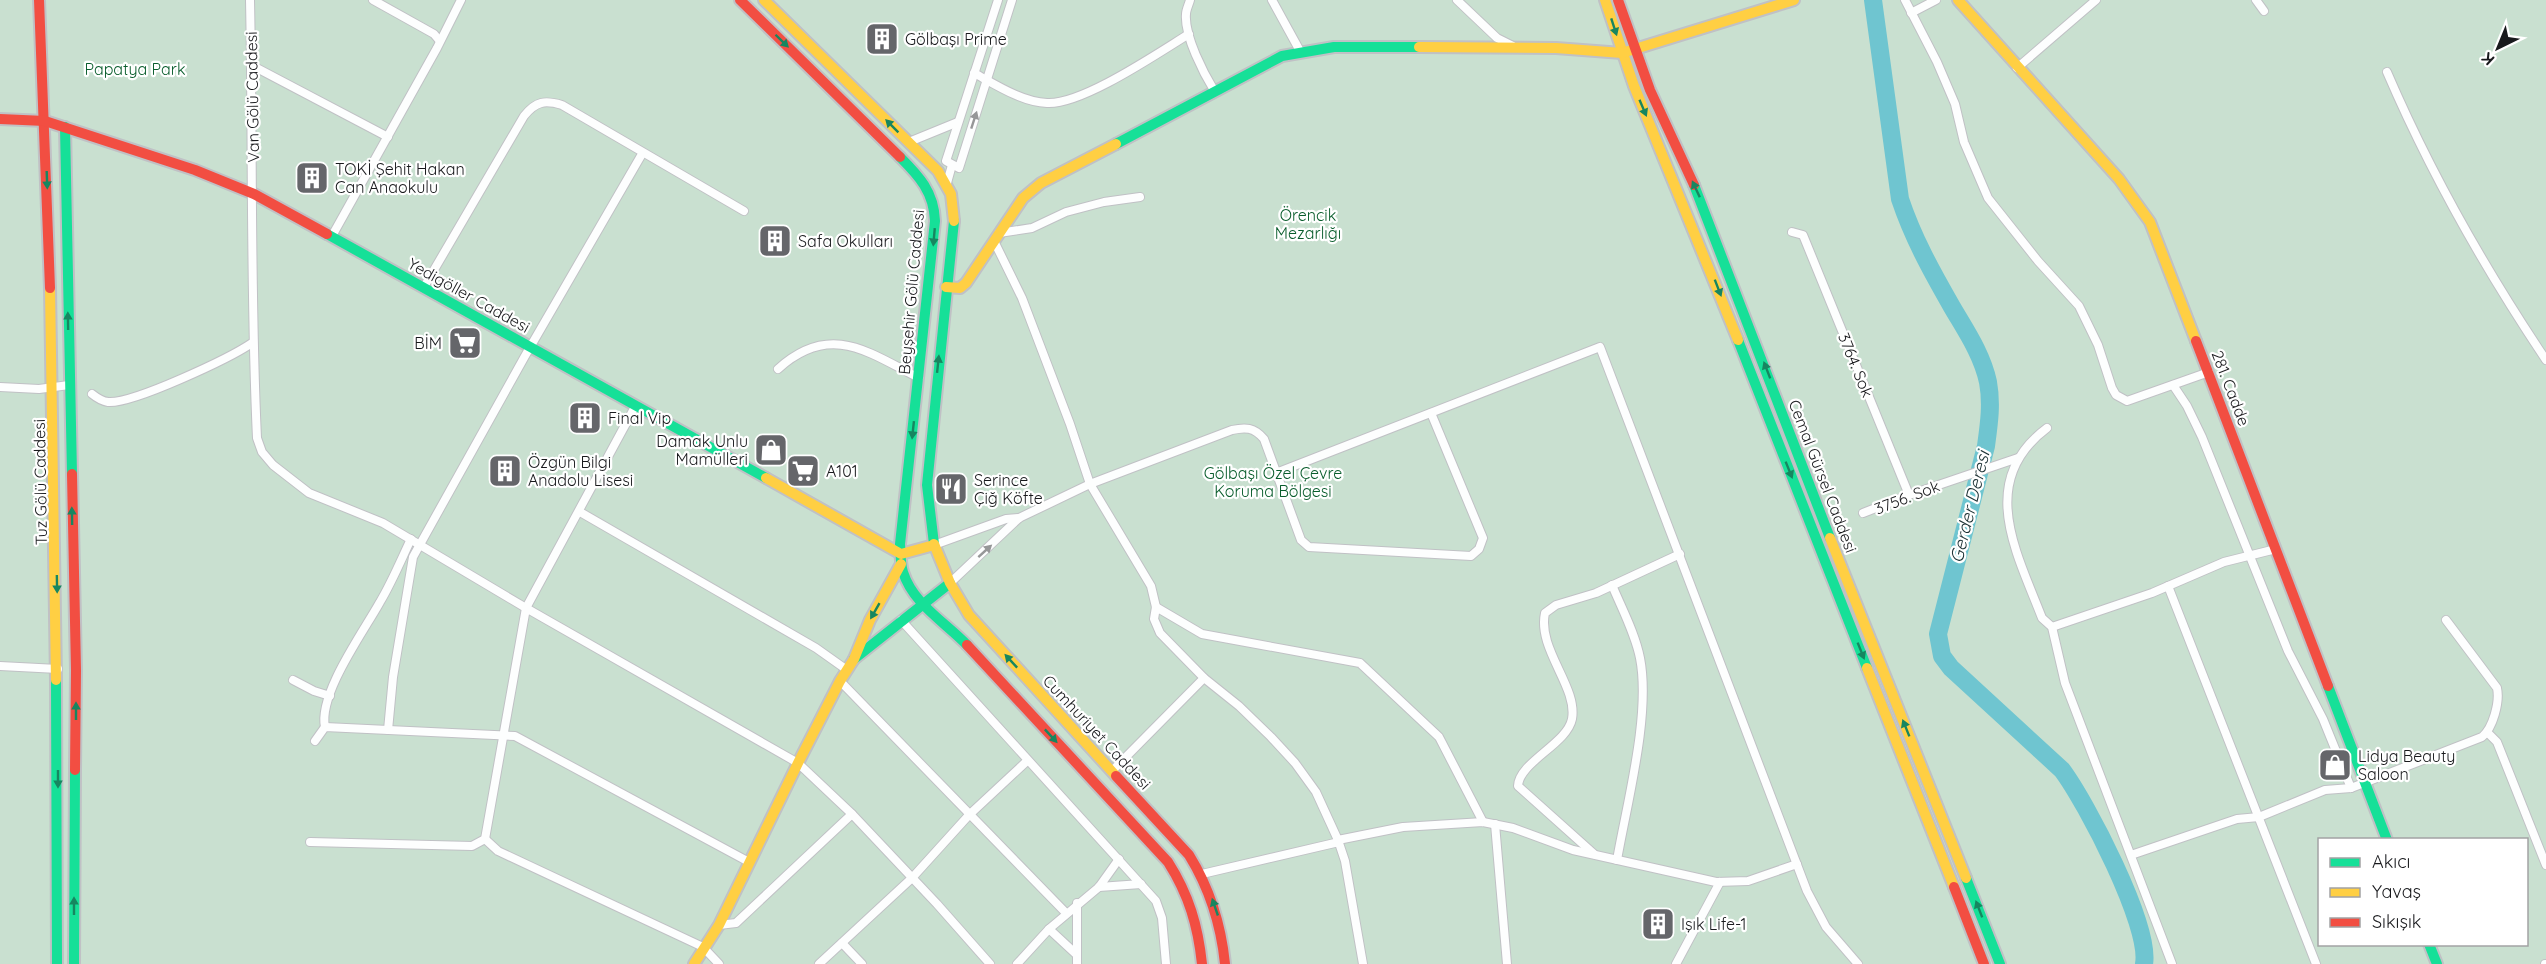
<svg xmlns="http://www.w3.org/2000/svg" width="2546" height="964" font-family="Quicksand,sans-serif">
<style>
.green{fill:#c9e0d0;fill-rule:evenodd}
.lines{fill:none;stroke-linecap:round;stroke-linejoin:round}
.river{stroke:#6fc5d0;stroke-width:18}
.street-casing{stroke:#c0c1c5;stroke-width:10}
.fast-casing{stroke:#c0c1c5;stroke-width:14}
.slow-casing{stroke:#c0c1c5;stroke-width:14}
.jam-casing{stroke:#c0c1c5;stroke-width:14}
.street{stroke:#fdfefe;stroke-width:8}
.fast{stroke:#16e098;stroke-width:10}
.slow{stroke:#ffcf43;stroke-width:10}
.jam{stroke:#f24e42;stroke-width:10}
.oneway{fill:#178660}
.oneway2{fill:#969798}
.labels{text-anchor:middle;stroke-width:4.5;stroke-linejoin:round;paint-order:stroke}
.poi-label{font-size:16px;fill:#18191c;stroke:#fff;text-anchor:start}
.park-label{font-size:16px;fill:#095d2c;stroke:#fff}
.street-label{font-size:16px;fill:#18191c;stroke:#fff}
.water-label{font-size:18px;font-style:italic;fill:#1a2f32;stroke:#fff}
</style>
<rect width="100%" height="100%" fill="#f4f5fa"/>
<!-- green -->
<path class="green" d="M 0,0 L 2546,0 L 2546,964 L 0,964 ZM 2320,840 L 2526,840 L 2526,944 L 2320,944 Z"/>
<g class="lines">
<!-- river -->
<path class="river" d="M 1873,0 L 1900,199 C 1913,238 1932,272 1952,307 C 1966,331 1982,354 1988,382 C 1992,404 1989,424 1986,446 L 1938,634 L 1942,656 L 1951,668 L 2062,770 C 2086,802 2151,926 2144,964"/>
<!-- street casing -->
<g class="street-casing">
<g id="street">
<path d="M 250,0 C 253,146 250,292 257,438 L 262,452 L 273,465 L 309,493 L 383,523 L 526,608 L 798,763 L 852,814 L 937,904 L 990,964"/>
<polyline points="373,0 434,34 439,40"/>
<polyline points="998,0 946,161 959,168 1012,0"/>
<path d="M 1190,0 C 1189,4 1186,10 1186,14 C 1184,36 1204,74 1215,92"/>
<polyline points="1272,0 1300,51"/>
<polyline points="1457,0 1497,38 1513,46"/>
<polyline points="1905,0 1937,62 1955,104 1964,142 1988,198 2038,261 2079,306 2098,345 2112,388 2116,395 2127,401 2209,372"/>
<polyline points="2256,0 2264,11"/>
<polyline points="1911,13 1936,0"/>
<polyline points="251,65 388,137"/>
<polyline points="2017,68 2096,0"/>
<path d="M 2387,72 C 2430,172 2485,269 2546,360"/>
<path d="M 974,73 C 996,85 1022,102 1047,103 C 1082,105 1158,53 1189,34"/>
<polyline points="909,142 958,122"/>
<polyline points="947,183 952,165"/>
<polyline points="1792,232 1803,235 1909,495"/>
<polyline points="999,233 1032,228 1066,212 1104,202 1140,197"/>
<polyline points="332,236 437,48 461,0"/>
<polyline points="994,241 1022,298 1070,424 1090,484 1151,586 1156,607 1154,619 1160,633 1204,678 1239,706 1271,737 1295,763 1316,792 1338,840 1345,861 1363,964"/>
<path d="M 424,287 L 524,116 C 536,101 545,100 562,105 L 744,211"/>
<path d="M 778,369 C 830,322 868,352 919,378"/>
<polyline points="2173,385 2187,406 2202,437 2288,651 2323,719 2351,788"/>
<polyline points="0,387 39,389 69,385"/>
<path d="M 92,394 C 97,398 101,401 108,402 C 133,404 230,358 252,343"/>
<path d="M 2047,428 C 1976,481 2017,553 2042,618 L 2052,627 L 2065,683 L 2172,964"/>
<polyline points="1276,473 1600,347 1807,891 1826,927 1858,964"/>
<polyline points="580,512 816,648 847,670"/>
<polyline points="1863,513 1909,495 2018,458"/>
<polyline points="934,545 1006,519 1019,518"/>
<path d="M 950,583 L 1019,518 L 1090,484 L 1232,430 C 1245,427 1254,427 1264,439 L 1301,540 L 1309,547 L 1471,556 L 1479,549 L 1483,538 L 1431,413"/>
<path d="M 1612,585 C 1622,609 1635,633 1640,658 C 1651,714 1627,803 1617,860"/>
<polyline points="2168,586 2316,964"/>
<polyline points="1156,607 1202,634 1360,663 1439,737 1483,822"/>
<polyline points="901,620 1156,901 1162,918 1166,964"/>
<polyline points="2052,627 2152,593 2224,562 2276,549"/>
<polyline points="0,666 58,669"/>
<polyline points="293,680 314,691 330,696"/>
<polyline points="840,681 1066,913"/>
<path d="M 325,727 C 318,694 364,631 380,602 C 392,582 401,560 411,539"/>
<polyline points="388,730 393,677 413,557 525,356 642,154"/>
<polyline points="2487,732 2497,742 2546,865"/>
<polyline points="315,741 325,727 515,736 749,862"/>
<polyline points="1112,771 1204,678"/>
<polyline points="1495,824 1507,964"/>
<polyline points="485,839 498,851 703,947 719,964"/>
<polyline points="1338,840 1403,827 1483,822 1513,828 1573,850 1716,882 1748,881 1797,864"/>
<polyline points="310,842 472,846 485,839 526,608 636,405"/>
<path d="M 1594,854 L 1518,786 C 1519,762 1567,744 1572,719 C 1578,687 1537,649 1545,613 L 1556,605 L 1596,593 L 1680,554"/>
<path d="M 2131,855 L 2237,819 L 2259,817 L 2325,790 L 2351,788 L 2482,737 C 2493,728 2500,702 2497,688 L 2446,620"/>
<polyline points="1202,874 1339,842"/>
<polyline points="1099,887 1141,884"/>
<polyline points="719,925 736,923 852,814"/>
<polyline points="1049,929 1076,954"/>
<polyline points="842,943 862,964"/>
<polyline points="819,964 912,878 969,815 1027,761"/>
<polyline points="1017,964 1049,929 1099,887 1119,859"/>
<polyline points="1077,964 1077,903"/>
<polyline points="1676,964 1720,882"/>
<polyline points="2545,964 2546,964"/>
</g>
</g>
<!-- fast casing -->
<g class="fast-casing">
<g id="fast">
<polyline points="65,127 72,474"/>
<polyline points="1116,144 1282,56 1334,47 1419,47"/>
<path d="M 900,157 C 919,176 934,192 935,221 L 900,544 C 901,553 900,563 903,572 C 913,604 945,622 967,645"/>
<polyline points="1694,185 1830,538"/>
<polyline points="327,234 766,478"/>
<polyline points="1738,340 1867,668"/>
<polyline points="934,544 927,485 954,221"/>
<polyline points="854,659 950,583"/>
<polyline points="56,680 57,964"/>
<polyline points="2328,686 2387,840"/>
<polyline points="1966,878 2000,964"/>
<polyline points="2429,944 2437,964"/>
<polyline points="74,964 75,770"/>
</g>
</g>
<!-- slow casing -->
<g class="slow-casing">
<g id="slow">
<polyline points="764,0 938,171 951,194 954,221"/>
<polyline points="1605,0 1634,86 1738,340"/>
<polyline points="1958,0 2119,179 2150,222 2196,341"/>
<polyline points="1419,47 1556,48 1622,53 1794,0"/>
<polyline points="946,287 960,288 966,283 1023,198 1041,183 1116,144"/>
<polyline points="50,288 56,680"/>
<polyline points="766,478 901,554 934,545"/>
<polyline points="1830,538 1966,878"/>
<polyline points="934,544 950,583 969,615 1116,776"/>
<polyline points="1867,668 1954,887"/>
<polyline points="694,964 719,925 798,763 840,681 854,659 870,620 901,564"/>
</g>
</g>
<!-- jam casing -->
<g class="jam-casing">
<g id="jam">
<polyline points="39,0 50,288"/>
<polyline points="740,0 900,157"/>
<polyline points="1618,0 1650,90 1694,185"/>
<polyline points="0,119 45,121 195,170 254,194 327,234"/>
<polyline points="2196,341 2328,686"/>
<polyline points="72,474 76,670 75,770"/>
<path d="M 967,645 L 1168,862 C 1189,895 1198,926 1202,964"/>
<path d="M 1116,776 L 1189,855 C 1210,889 1221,924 1225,964"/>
<polyline points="1954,887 1984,964"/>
</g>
</g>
<!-- street -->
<use href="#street" class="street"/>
<!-- fast -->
<use href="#fast" class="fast"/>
<!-- slow -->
<use href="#slow" class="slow"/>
<!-- jam -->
<use href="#jam" class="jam"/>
</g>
<!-- one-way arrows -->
<defs><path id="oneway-solid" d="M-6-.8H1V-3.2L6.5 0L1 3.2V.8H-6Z" transform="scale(1.5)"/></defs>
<g class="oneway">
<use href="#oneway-solid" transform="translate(1614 27) rotate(72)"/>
<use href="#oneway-solid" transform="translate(782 41) rotate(44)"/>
<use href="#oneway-solid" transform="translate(1643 108) rotate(67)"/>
<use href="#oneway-solid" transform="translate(892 126) rotate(-135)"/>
<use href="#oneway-solid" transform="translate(47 180) rotate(88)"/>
<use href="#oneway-solid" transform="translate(1696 189) rotate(-115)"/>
<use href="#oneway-solid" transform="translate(934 237) rotate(95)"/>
<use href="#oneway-solid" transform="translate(1718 288) rotate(69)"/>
<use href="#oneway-solid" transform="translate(68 321) rotate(-91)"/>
<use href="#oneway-solid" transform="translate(938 364) rotate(-84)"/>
<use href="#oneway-solid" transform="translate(1767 370) rotate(-111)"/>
<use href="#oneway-solid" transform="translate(913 430) rotate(96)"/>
<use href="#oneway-solid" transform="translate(1789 470) rotate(68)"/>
<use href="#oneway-solid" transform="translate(72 516) rotate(-91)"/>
<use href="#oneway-solid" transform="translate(57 584) rotate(89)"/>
<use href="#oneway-solid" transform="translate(875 611) rotate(120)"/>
<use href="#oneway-solid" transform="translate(1861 651) rotate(68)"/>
<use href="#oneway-solid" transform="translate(1011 661) rotate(-133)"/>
<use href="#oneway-solid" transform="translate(76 711) rotate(-90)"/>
<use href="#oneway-solid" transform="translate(1906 728) rotate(-112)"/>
<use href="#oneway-solid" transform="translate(1051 736) rotate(47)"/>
<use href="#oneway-solid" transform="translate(58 779) rotate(90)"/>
<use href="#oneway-solid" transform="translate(74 906) rotate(-90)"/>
<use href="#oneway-solid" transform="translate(1215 907) rotate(-109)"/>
<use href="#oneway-solid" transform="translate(1979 909) rotate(-111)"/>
</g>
<g class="oneway2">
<use href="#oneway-solid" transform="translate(974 120) rotate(-72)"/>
<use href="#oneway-solid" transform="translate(985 551) rotate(-42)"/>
</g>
<!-- icons -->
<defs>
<g id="building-square" transform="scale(1.725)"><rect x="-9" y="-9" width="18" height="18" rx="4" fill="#65666a" stroke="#fff"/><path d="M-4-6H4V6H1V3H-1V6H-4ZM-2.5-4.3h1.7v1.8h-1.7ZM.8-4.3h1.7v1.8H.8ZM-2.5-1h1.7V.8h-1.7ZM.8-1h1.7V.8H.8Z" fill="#fff"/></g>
<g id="supermarket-square" transform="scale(1.725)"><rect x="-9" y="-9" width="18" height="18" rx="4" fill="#65666a" stroke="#fff"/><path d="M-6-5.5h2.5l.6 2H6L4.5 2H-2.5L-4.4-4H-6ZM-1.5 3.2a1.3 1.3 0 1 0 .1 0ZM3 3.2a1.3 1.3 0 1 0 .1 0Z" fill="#fff"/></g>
<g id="shop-square" transform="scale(1.725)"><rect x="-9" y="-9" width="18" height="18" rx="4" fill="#65666a" stroke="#fff"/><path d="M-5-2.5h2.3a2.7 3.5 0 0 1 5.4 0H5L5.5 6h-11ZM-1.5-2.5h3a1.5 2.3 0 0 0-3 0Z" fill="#fff"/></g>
<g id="restaurant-square" transform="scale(1.725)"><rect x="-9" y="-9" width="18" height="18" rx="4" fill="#65666a" stroke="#fff"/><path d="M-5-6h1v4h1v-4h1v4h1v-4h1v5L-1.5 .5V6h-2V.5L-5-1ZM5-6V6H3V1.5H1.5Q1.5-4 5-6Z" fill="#fff"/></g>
</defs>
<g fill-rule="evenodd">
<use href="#building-square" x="882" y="39"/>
<use href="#building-square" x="312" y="178"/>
<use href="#building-square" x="775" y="241"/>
<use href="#supermarket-square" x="465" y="343"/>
<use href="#building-square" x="585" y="418"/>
<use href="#shop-square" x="771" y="450"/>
<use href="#building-square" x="505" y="471"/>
<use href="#supermarket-square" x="803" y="471"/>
<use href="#restaurant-square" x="951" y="489"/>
<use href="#shop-square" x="2335" y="765"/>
<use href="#building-square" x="1658" y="924"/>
</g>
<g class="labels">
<!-- poi labels -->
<g class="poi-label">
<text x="905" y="45">Gölbaşı Prime</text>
<text x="335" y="175">TOKİ Şehit Hakan<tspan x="335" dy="18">Can Anaokulu</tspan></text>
<text x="798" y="247">Safa Okulları</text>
<text x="442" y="349" text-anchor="end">BİM</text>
<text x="608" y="424">Final Vip</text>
<text x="748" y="447" text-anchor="end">Damak Unlu<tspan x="748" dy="18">Mamülleri</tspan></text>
<text x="528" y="468">Özgün Bilgi<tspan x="528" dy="18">Anadolu Lisesi</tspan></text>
<text x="826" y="477">A101</text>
<text x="974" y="486">Serince<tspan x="974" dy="18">Çiğ Köfte</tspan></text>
<text x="2358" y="762">Lidya Beauty<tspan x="2358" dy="18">Saloon</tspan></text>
<text x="1681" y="930">Işık Life-1</text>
</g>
<!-- park labels -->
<g class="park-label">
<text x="135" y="75">Papatya Park</text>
<text x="1308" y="221">Örencik<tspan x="1308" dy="18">Mezarlığı</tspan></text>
<text x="1273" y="479">Gölbaşı Özel Çevre<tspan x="1273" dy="18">Koruma Bölgesi</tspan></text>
</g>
<!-- street labels -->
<g class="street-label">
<text transform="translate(252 97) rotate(-91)" y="6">Van Gölü Caddesi</text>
<text transform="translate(911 292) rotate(-85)" y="6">Beyşehir Gölü Caddesi</text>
<text transform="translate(469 295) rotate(29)" y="6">Yedigöller Caddesi</text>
<text transform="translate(1856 365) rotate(68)" y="6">3764. Sok</text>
<text transform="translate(2231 388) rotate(69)" y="6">281. Cadde</text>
<text transform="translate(1823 476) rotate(69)" y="6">Cemal Gürsel Caddesi</text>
<text transform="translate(40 482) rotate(-91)" y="6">Tuz Gölü Caddesi</text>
<text transform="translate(1907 497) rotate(-21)" y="6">3756. Sok</text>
<text transform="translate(1097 732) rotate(47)" y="6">Cumhuriyet Caddesi</text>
</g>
<!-- water labels -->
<g class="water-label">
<text transform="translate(1970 507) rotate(-76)" y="6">Gerder Deresi</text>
</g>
</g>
<!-- legend -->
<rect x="2318" y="838" width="210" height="108" fill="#ffffff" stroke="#a3a3a4" stroke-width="1.5"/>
<rect x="2330" y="858" width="30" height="9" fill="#16e098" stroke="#a3a3a4" stroke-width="1.5"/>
<text x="2372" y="868" font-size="18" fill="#18191c">Akıcı</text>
<rect x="2330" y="888" width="30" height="9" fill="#ffcf43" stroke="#a3a3a4" stroke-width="1.5"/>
<text x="2372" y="898" font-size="18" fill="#18191c">Yavaş</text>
<rect x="2330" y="918" width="30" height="9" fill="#f24e42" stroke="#a3a3a4" stroke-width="1.5"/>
<text x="2372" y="928" font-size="18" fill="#18191c">Sıkışık</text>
<!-- north arrow -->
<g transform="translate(2498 48) rotate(223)" stroke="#ffffff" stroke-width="4.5" paint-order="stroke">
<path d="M0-4.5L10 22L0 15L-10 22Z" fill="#18191c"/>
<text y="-9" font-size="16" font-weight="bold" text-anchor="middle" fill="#18191c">K</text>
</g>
</svg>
